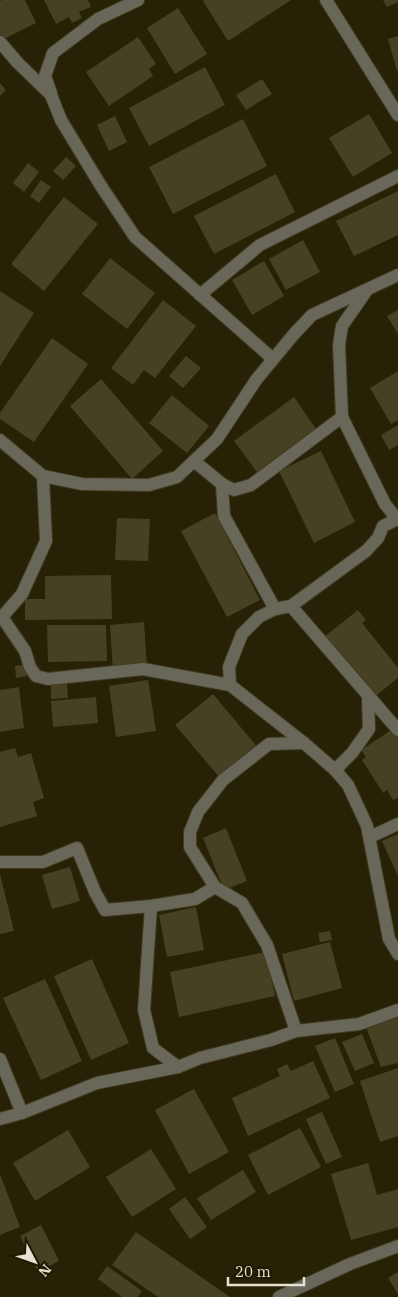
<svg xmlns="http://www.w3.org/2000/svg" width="398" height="1297" font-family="'IBM Plex Serif',serif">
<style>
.building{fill:#474124}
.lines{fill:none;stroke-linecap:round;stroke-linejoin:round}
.minor-casing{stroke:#423d22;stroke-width:14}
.minor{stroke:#69675a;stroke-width:12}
</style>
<rect width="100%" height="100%" fill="#272205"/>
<!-- building -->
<g class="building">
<polygon points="2,0 25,0 36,23 2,40 0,35 0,1"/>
<polygon points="44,0 88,0 91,7 79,12 82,18 72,23 69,17 56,24"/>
<polygon points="205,0 291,0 228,41 203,1"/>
<polygon points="383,0 398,0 398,2 387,7"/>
<polygon points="178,8 207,54 175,74 147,28"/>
<polygon points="398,36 398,71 397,71 388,39"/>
<polygon points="138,37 156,64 149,69 153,76 109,106 86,72"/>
<polygon points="205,67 225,105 149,146 129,108"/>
<polygon points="262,79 272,94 246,110 236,95"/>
<polygon points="0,83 6,90 0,96"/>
<polygon points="369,114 392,153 353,177 329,138"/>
<polygon points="115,116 127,142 109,151 97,125"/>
<polygon points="243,119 267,166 173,214 149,167"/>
<polygon points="66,157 76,166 63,180 53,171"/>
<polygon points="28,163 39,172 24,192 13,183"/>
<polygon points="276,174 295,212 214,254 194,216"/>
<polygon points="41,180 51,187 39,203 30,196"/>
<polygon points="398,191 398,235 354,256 336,221"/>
<polygon points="64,197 98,224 44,291 11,264"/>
<polygon points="303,240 320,272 286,290 269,259"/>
<polygon points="110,258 155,293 127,329 82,294"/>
<polygon points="264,261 284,296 252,315 232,280"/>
<polygon points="0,291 34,313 0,366"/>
<polygon points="163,300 196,326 155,378 144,370 133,385 111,368"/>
<polygon points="398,310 398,334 387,316"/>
<polygon points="52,338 88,364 34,442 0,419 0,413"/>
<polygon points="186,356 201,368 183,388 169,376"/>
<polygon points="398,371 398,420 391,424 370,388"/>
<polygon points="101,379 163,451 132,479 70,406"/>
<polygon points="172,395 209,426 187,453 149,423"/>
<polygon points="294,397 316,429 257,472 234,441"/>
<polygon points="398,425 398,445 389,450 381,435"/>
<polygon points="321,451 355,522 314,543 279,471"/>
<polygon points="215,513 260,600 227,617 181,531"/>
<polygon points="117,518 150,519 148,561 115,560"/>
<polygon points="111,575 112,619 25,620 25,599 45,599 45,576"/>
<polygon points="358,610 366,620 362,623 398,668 398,678 373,698 324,637"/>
<polygon points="144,622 147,667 113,670 110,625"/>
<polygon points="47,625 106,625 107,661 48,662"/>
<polygon points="28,664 30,675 16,678 15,666"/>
<polygon points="148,680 156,731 116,737 109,686"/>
<polygon points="67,683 68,698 51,699 51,684"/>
<polygon points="19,687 24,728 0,732 0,690"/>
<polygon points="213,694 258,748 221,779 175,725"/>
<polygon points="96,697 98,723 53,727 51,701"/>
<polygon points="393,729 398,736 398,798 393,800 387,790 383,793 362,760 366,757 361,750"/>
<polygon points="15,748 18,757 31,753 44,798 33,802 37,816 0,827 0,752"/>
<polygon points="226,828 247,881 224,890 203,838"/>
<polygon points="398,834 398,876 382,841"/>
<polygon points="70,867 80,901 52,909 42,875"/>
<polygon points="0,874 14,931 0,934"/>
<polygon points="196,907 204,950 167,957 159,915"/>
<polygon points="330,931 332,940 320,942 318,933"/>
<polygon points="330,942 342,988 294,1001 282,954"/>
<polygon points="266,952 275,996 179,1017 170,972"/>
<polygon points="92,959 129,1043 91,1060 54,976"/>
<polygon points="45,979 82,1061 41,1080 3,998"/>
<polygon points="398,1017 398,1063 381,1067 366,1027"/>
<polygon points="362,1034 374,1063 355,1071 342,1042"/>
<polygon points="335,1038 354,1084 335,1092 315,1046"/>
<polygon points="313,1061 330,1098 248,1136 232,1098 280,1076 277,1069 287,1064 291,1071"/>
<polygon points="398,1068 398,1136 380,1142 360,1081"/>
<polygon points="194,1089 229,1152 189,1174 155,1110"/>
<polygon points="322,1112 342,1157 326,1164 306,1119"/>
<polygon points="300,1128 321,1167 268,1195 248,1155"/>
<polygon points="68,1130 90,1167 35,1201 13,1163"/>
<polygon points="151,1149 176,1189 132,1217 106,1177"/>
<polygon points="368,1163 377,1195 398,1189 398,1227 351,1240 331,1174"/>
<polygon points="243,1170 256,1192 211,1220 197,1198"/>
<polygon points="0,1174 20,1227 0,1235"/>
<polygon points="185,1197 207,1227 190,1239 169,1209"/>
<polygon points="41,1225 59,1261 38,1272 20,1236"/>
<polygon points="136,1232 230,1297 158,1297 112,1265"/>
<polygon points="107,1266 142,1291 138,1297 122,1297 98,1279"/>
<polygon points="398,1272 398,1294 388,1278"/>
</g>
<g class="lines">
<!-- minor casing -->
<g class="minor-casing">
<g id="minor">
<polyline points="326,0 398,115"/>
<polyline points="0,42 17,62 51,95 61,120 101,186 135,237 273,359"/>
<polyline points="51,93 45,76 53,53 98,19 138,0"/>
<polyline points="367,290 342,326 339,345 342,417 385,504 397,519"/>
<polyline points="200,295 260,245 398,176"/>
<polyline points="0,440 43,476 82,484 149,485 177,477 217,439 256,380 294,334 312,315 398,275"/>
<polyline points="194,461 222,484 234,490 251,485 342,417"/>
<polyline points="222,484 224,516 275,609"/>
<polyline points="291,606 398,730"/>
<polyline points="0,617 2,617 22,594 46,541 43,476"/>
<polyline points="2,617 25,651 30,667 36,676 48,679 143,669 230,685 304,743 335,770 348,785 367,826 389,939 398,954"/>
<polyline points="230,685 229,667 242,634 259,617 275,609 291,606 366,551 378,538 383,526 398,519"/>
<polyline points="335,770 352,753 369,729 368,697"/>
<polyline points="370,837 398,824"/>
<polyline points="0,862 43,862 77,848 95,892 105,910 151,906 195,899 215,887"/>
<polyline points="151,906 144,1010 153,1048 178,1067"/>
<polyline points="296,1031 267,945 242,903 215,887 190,847 190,832 198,812 223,780 269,744 304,743"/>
<polyline points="0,1059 22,1113"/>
<polyline points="0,1119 22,1113 97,1083 178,1067 200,1058 271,1040 296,1031 359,1024 398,1010"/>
<polyline points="279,1297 350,1264 398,1246"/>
</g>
</g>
<!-- minor -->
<use href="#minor" class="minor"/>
</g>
<!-- north arrow -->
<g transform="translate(35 1262) rotate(131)" stroke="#1e1900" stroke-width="4" paint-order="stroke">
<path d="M0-4L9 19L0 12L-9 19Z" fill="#e5e2d1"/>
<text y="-8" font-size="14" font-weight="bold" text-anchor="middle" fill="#e5e2d1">N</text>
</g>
<!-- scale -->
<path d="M228 1277v8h76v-8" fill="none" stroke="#e5e2d1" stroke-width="2.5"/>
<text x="235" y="1277" font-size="15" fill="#e5e2d1" stroke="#1e1900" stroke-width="4" paint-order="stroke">20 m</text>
</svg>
